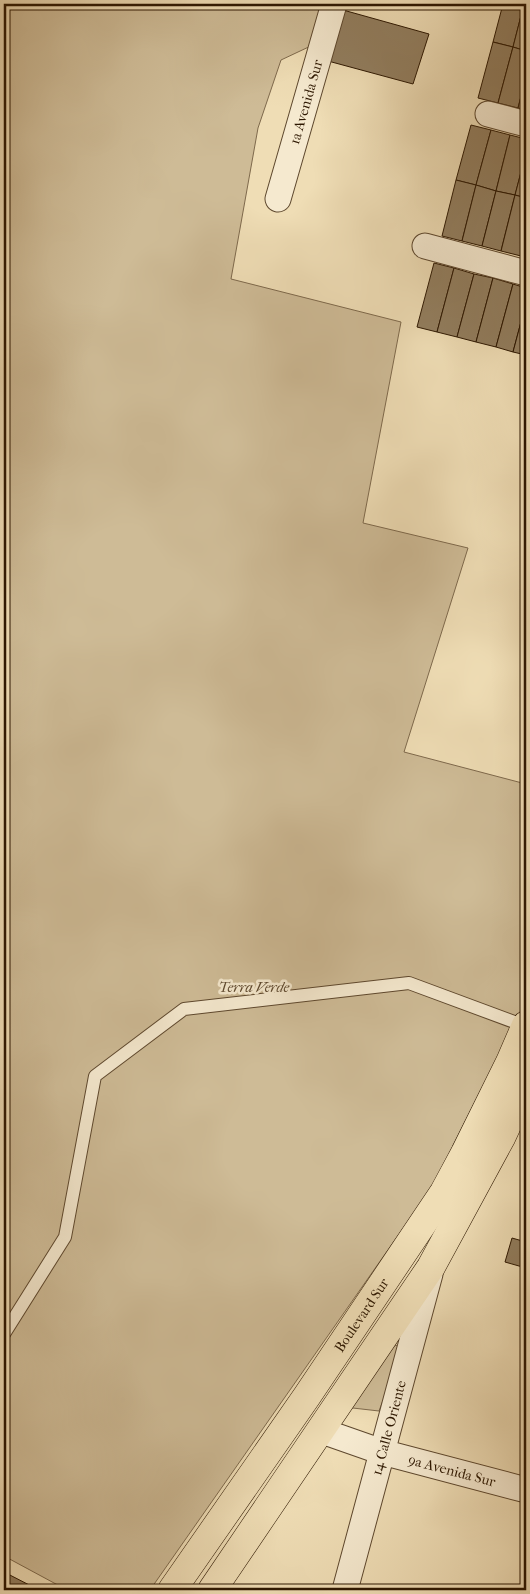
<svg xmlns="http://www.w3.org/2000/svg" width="530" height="1594" font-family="'IM FELL French Canon',serif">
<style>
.green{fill:#cebb96;stroke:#7e694c}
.building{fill:#927e5f;stroke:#2d1701}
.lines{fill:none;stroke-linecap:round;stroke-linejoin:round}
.lane-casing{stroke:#5e482e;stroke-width:14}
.street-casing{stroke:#5e482e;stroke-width:27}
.highway-casing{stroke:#2d1701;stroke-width:29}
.lane{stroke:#f5e9cf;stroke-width:12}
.street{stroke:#f5e9cf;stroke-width:25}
.highway{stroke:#efddb5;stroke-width:28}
.labels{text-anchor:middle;stroke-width:5;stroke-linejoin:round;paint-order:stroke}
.street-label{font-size:14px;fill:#2d1701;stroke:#f5e9cf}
.park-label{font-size:14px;font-style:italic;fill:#5d482e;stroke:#f5e9cf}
</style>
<rect width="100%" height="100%" fill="#efddb5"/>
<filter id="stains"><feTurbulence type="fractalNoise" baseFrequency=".004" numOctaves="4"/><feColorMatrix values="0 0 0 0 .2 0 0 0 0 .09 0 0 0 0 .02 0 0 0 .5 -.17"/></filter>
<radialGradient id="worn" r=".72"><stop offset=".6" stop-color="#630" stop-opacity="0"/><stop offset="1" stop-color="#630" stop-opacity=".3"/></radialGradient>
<!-- green -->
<g class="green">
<polygon points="4,4 327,4 315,44 281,60 258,128 231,279 401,322 363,523 468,548 404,752 526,784 526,1000 432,1187 150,1590 67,1590 4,1556"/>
<polygon points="392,1344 403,1348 379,1411 344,1407"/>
</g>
<!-- building -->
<g class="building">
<polygon points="503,4 524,4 513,47 493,42"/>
<polygon points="524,4 526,4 526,51 513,47"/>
<polygon points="343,10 429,34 413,84 328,61"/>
<polygon points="493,42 513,47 498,103 478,98"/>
<polygon points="513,47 526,51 526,77 518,108 498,103"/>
<polygon points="526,77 526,110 518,108"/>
<polygon points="471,125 491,130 476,185 456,180"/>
<polygon points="491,130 510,135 496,191 476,185"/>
<polygon points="510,135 526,139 526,153 515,195 496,191"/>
<polygon points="526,153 526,198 515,195"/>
<polygon points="456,180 476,185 462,241 442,236"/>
<polygon points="476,185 496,191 482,246 462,241"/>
<polygon points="496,191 515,195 501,251 482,246"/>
<polygon points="515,195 526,198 526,234 521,256 501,251"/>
<polygon points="526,234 526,258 521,256"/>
<polygon points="434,263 454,268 437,332 417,327"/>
<polygon points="454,268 474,274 457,337 437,332"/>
<polygon points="474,274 493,278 476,342 457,337"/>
<polygon points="493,278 513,284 496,347 476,342"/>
<polygon points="513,284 526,288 526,303 513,352 496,347"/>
<polygon points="526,303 526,355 513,352"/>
<polygon points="523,638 526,638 526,673"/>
<polygon points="526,1190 526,1207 521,1205"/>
<polygon points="512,1238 526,1242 526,1268 505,1262"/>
<polygon points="4,1572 39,1590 4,1590"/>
</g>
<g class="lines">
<!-- lane casing -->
<g class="lane-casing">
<polyline id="lane" points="4,1334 65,1237 95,1076 184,1009 409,983 525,1026"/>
</g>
<!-- street casing -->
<g class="street-casing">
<g id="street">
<polyline points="488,114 526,124"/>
<path id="s1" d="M 278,199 L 334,4"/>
<polyline points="425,246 526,273"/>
<path id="s2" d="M 322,1431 L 382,1452 L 526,1490"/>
<path id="s3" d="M 345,1590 L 430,1274"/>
</g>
</g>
<!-- highway casing -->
<g class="highway-casing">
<g id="highway">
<path id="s4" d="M 172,1590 L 307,1396 L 444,1192 L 465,1153 L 510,1062 L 526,1025"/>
<polyline points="212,1590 431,1267 502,1136 526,1084"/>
</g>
</g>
<!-- lane -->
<use href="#lane" class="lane"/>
<!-- street -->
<use href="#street" class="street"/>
<!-- highway -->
<use href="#highway" class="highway"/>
</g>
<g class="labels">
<!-- street labels -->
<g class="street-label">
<text dy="5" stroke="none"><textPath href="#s1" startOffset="101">1a Avenida Sur</textPath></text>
<text dy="5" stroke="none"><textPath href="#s4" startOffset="334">Boulevard Sur</textPath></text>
<text dy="5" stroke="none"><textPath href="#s3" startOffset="168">14 Calle Oriente</textPath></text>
<text dy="5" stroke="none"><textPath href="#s2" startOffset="136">9a Avenida Sur</textPath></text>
</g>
<!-- park labels -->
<g class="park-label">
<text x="254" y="992">Terra Verde</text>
</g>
</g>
<!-- margin -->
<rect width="530" height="1594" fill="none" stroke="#efddb5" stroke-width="20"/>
<rect x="5" y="5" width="520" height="1584" fill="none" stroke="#2d1701" stroke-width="2.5"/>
<rect x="10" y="10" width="510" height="1574" fill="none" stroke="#2d1701"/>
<rect width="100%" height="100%" filter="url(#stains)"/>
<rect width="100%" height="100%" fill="url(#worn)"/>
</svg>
